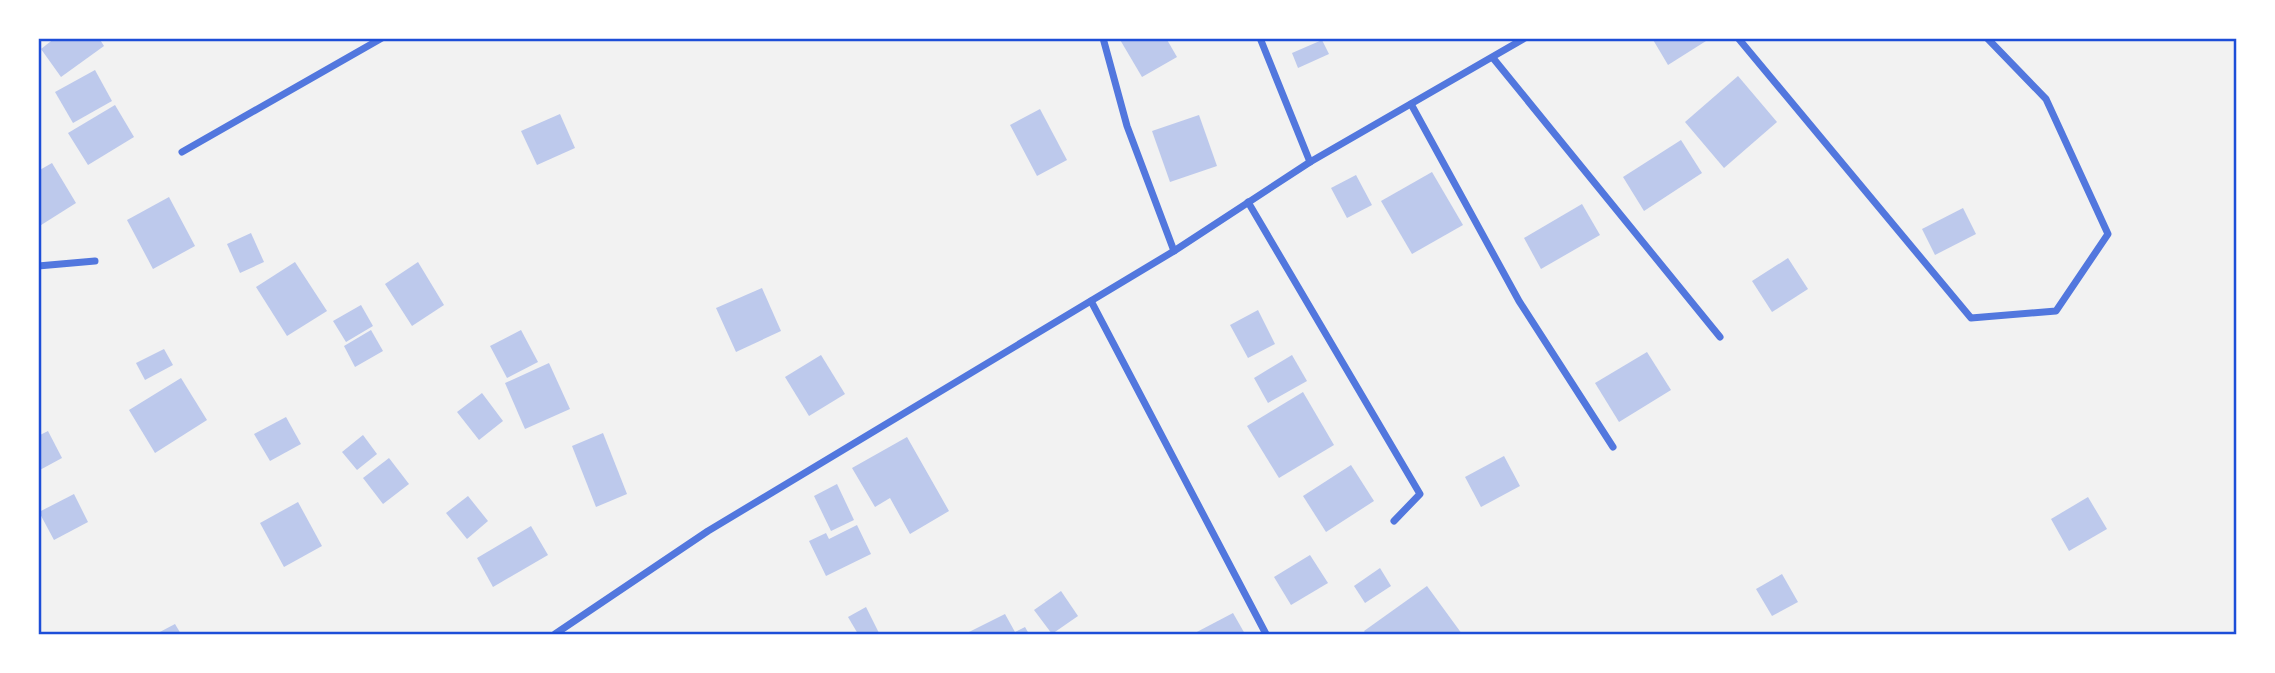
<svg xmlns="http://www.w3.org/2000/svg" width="2275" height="673" font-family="'Nunito Sans',sans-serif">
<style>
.building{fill:#bdc9ec}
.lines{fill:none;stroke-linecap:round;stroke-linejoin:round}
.minor{stroke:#5277de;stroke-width:7}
.neatline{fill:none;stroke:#1d4ed8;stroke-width:2.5}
</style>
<rect width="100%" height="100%" fill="#f2f2f2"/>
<!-- building -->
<g class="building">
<polygon points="55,38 99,38 104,46 61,77 41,49"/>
<polygon points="1119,38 1166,38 1177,57 1142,77"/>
<polygon points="1652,38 1704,38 1706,41 1668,65"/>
<polygon points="1322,40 1329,54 1298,68 1292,53"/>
<polygon points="95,70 112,101 73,123 55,92"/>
<polygon points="1738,76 1777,122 1724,168 1685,122"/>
<polygon points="115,105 134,137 88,165 68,133"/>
<polygon points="1040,109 1067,160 1037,176 1010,125"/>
<polygon points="560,114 575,148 537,165 521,131"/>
<polygon points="1199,115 1217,166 1170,182 1152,131"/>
<polygon points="1681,140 1702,173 1644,211 1623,177"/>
<polygon points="52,163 76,203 38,227 38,171"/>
<polygon points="1432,172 1463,225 1412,254 1381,201"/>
<polygon points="1356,175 1372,205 1347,218 1331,188"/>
<polygon points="169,197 195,246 153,269 127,220"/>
<polygon points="1582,204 1600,235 1541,269 1524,238"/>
<polygon points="1963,208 1976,234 1935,255 1922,229"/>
<polygon points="251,233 264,262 240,273 227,244"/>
<polygon points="1788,258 1808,289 1772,312 1752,281"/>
<polygon points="295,262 327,311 287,336 256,287"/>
<polygon points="418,262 444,305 412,326 385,284"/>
<polygon points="762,288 781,331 736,352 716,308"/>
<polygon points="361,305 373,326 346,342 333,321"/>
<polygon points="1258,310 1275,344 1248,358 1230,325"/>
<polygon points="371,330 383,351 355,367 344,346"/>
<polygon points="521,330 538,362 507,378 490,346"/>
<polygon points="164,349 173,365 145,380 136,363"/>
<polygon points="1647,352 1671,390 1619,422 1595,383"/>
<polygon points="821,355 845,394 809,416 785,377"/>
<polygon points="1292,355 1307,381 1268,403 1254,378"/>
<polygon points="549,363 570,409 525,429 505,383"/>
<polygon points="181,378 207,420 155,453 129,410"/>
<polygon points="1303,392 1334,445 1279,478 1247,426"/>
<polygon points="482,393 503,421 479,440 457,412"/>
<polygon points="286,417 301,444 270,461 254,434"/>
<polygon points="48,431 62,458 38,471 38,436"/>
<polygon points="603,433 627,494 596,507 572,446"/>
<polygon points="363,435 377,454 357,470 342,452"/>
<polygon points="907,437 949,511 910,534 890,498 875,507 852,468"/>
<polygon points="1504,456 1520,486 1481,507 1465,477"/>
<polygon points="389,458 409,484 383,504 363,478"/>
<polygon points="1351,465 1374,501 1326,532 1303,496"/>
<polygon points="837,484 854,520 831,531 814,496"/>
<polygon points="74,494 88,522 54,540 39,512"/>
<polygon points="468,496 488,521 467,539 446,513"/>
<polygon points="2088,497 2107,529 2069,551 2051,519"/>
<polygon points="298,502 322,546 284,567 260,523"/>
<polygon points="857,525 871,554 826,576 809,541 826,533 829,539"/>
<polygon points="531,526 548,555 493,587 477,558"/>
<polygon points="1310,555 1328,583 1291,605 1274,577"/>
<polygon points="1380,568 1391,586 1365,603 1354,586"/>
<polygon points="1782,574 1798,602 1772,616 1756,589"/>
<polygon points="1427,586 1462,634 1366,634 1364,631"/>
<polygon points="1061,591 1078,616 1052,634 1034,610"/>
<polygon points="866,607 879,633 876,634 858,634 848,617"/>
<polygon points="1233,613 1245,634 1193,634"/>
<polygon points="1005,614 1015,632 1025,627 1029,634 965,634"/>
<polygon points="175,624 181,634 156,634"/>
</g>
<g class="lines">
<!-- minor -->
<g class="minor">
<polyline points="1103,38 1127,126 1174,251"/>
<polyline points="1260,38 1310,162"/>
<polyline points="1738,38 1971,318 2056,311 2108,234 2046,99 1987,38"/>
<polyline points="1493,58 1720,337"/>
<polyline points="1411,104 1519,301 1613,447"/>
<polyline points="182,152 382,38"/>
<polyline points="1248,202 1420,494 1394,521"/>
<polyline points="38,266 95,261"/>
<polyline points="1091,301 1266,634"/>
<polyline points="555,634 708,531 1174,251 1310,162 1525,38"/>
</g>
</g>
<!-- border -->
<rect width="2275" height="673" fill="none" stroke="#ffffff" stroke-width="80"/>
<rect x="40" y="40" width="2195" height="593" class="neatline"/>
</svg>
